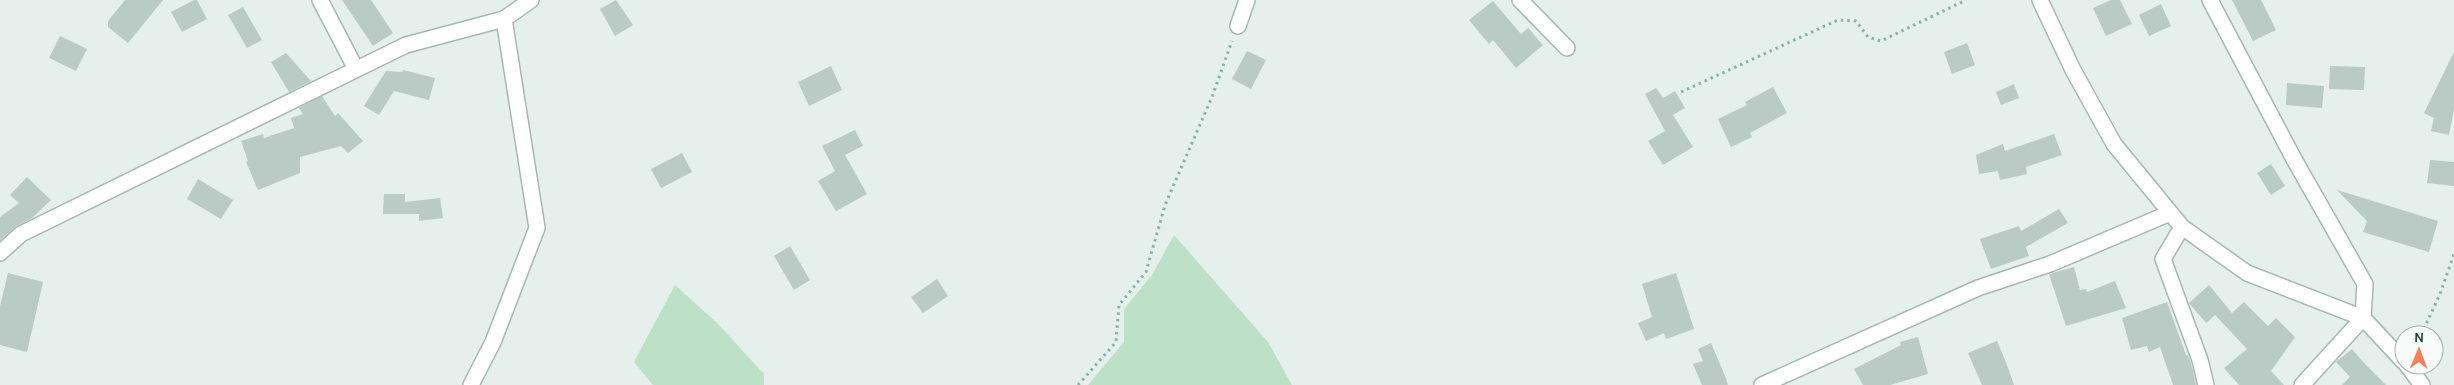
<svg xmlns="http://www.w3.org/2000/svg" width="2454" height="385" font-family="Karla,sans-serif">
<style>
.green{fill:#bde1c7}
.building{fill:#bacac4}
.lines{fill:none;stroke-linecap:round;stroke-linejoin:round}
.street-casing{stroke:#a7b8b2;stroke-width:18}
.path{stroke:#84b5a5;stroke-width:3;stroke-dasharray:2.5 4;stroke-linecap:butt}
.street{stroke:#fff;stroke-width:15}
</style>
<rect width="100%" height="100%" fill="#e5efeb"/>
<!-- green -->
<g class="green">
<polygon points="1174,235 1268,342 1292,385 1088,385 1124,342 1124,309 1152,275"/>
<polygon points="675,285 717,323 764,374 764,385 653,385 634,362"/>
</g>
<!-- building -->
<g class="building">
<polygon points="125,0 163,0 128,43 108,27 108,21"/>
<polygon points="194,0 197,0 207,19 182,32 171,12"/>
<polygon points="342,0 371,0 393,33 373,46"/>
<polygon points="616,0 633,25 615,36 600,9"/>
<polygon points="2111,0 2120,0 2132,24 2106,36 2093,8"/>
<polygon points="2232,0 2261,0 2276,30 2253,41"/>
<polygon points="1493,1 1521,34 1528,28 1543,45 1516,68 1493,40 1489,44 1469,20"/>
<polygon points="2161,4 2171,26 2149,36 2139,15"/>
<polygon points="243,7 262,40 247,48 228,15"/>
<polygon points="60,36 87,49 76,71 49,58"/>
<polygon points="1967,43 1975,65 1952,74 1944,52"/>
<polygon points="1247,51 1266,60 1251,89 1232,79"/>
<polygon points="2454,52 2454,109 2449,135 2431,131 2434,118 2424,113"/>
<polygon points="286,53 311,81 289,92 271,62"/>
<polygon points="831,66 842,90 809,106 798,82"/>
<polygon points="2330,66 2365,67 2364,90 2329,89"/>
<polygon points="403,70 435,78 429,100 394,91 379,115 364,106 386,71 402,72"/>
<polygon points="2287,83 2324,86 2322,108 2286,105"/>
<polygon points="2014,84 2019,98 2001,105 1996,92"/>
<polygon points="1773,87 1787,113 1750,133 1752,137 1731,147 1718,119 1747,105 1745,102"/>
<polygon points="1656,88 1663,98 1675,91 1685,108 1673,115 1693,147 1663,165 1648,141 1665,131 1645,94"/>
<polygon points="322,96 335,116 338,113 363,141 348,153 341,146 300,157 300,173 258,190 246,162 248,161 241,141 263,134 264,138 294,128 291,118 303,114 299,108"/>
<polygon points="855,130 863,146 845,155 867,194 836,211 818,181 835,171 822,146"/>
<polygon points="2054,134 2062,155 2026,167 2027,174 2000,180 1998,171 1979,174 1976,155 2003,144 2005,151"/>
<polygon points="682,153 692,172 661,188 651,169"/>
<polygon points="2430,160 2454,162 2454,186 2427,183"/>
<polygon points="2271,164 2285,186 2271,195 2257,173"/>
<polygon points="27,177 51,200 32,218 15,227 0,240 0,217 19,203 10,195"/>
<polygon points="198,179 233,200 221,219 187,199"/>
<polygon points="2337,190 2438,221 2429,252 2363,232 2367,221"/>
<polygon points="384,194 405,194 405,202 440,198 443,218 419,221 419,214 383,214"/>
<polygon points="2059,209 2068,223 2026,247 2029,256 1991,269 1980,239 2019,226 2021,231"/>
<polygon points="790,246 810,280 794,290 774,256"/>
<polygon points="2074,267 2080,290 2086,289 2087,292 2115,281 2126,308 2066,326 2049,274"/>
<polygon points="8,273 43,282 27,352 0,345 0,306"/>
<polygon points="1676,273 1694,329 1666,339 1664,333 1646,341 1638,323 1652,317 1642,284"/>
<polygon points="937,279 948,296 923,313 911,297"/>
<polygon points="2209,285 2232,313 2244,302 2268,326 2276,318 2295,337 2271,371 2284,385 2239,385 2224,368 2247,349 2215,315 2206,323 2189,303"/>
<polygon points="2167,302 2186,355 2188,355 2191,363 2196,385 2173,385 2160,347 2149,352 2147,346 2131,350 2122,318"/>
<polygon points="1918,337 1928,374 1890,385 1863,385 1854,369 1901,345 1900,342"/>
<polygon points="1997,341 2007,365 2014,385 1982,385 1968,353"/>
<polygon points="1711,343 1725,376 1728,385 1702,385 1693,364 1703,361 1698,349"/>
<polygon points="2352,349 2364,363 2386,385 2342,385 2350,377 2336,362"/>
</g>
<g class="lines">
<!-- street casing -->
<g class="street-casing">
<g id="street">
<polyline points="320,0 356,69"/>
<polyline points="1520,0 1567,48"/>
<polyline points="2040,0 2073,70 2114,144 2182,227 2247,273 2363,318 2404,362"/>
<polyline points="2210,0 2295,161 2365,284 2363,318 2302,385"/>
<polyline points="1238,26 1247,0"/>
<polyline points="2182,227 2163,259 2200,360 2206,385"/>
<polyline points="0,253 21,234 406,45 504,19 531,0"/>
<polyline points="2407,365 2422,385"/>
<polyline points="471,385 493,342 537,228 504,19"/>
<polyline points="1762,385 1978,288 2050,264 2170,213"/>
</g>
</g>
<!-- path -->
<g class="path">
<polyline points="1681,92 1838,20 1856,21 1868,37 1881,41 1966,0"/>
<polyline points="2421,335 2440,294 2454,254"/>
<polyline points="1078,385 1116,342 1119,305 1146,272 1165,205 1212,97 1232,41"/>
</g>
<!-- street -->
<use href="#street" class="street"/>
</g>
<!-- north arrow -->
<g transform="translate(2419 350) rotate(1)"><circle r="24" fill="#f7fbf9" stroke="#a2b1ad"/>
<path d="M0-4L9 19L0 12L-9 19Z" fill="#fa7f59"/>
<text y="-8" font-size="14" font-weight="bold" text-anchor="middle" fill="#23433a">N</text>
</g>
</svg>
